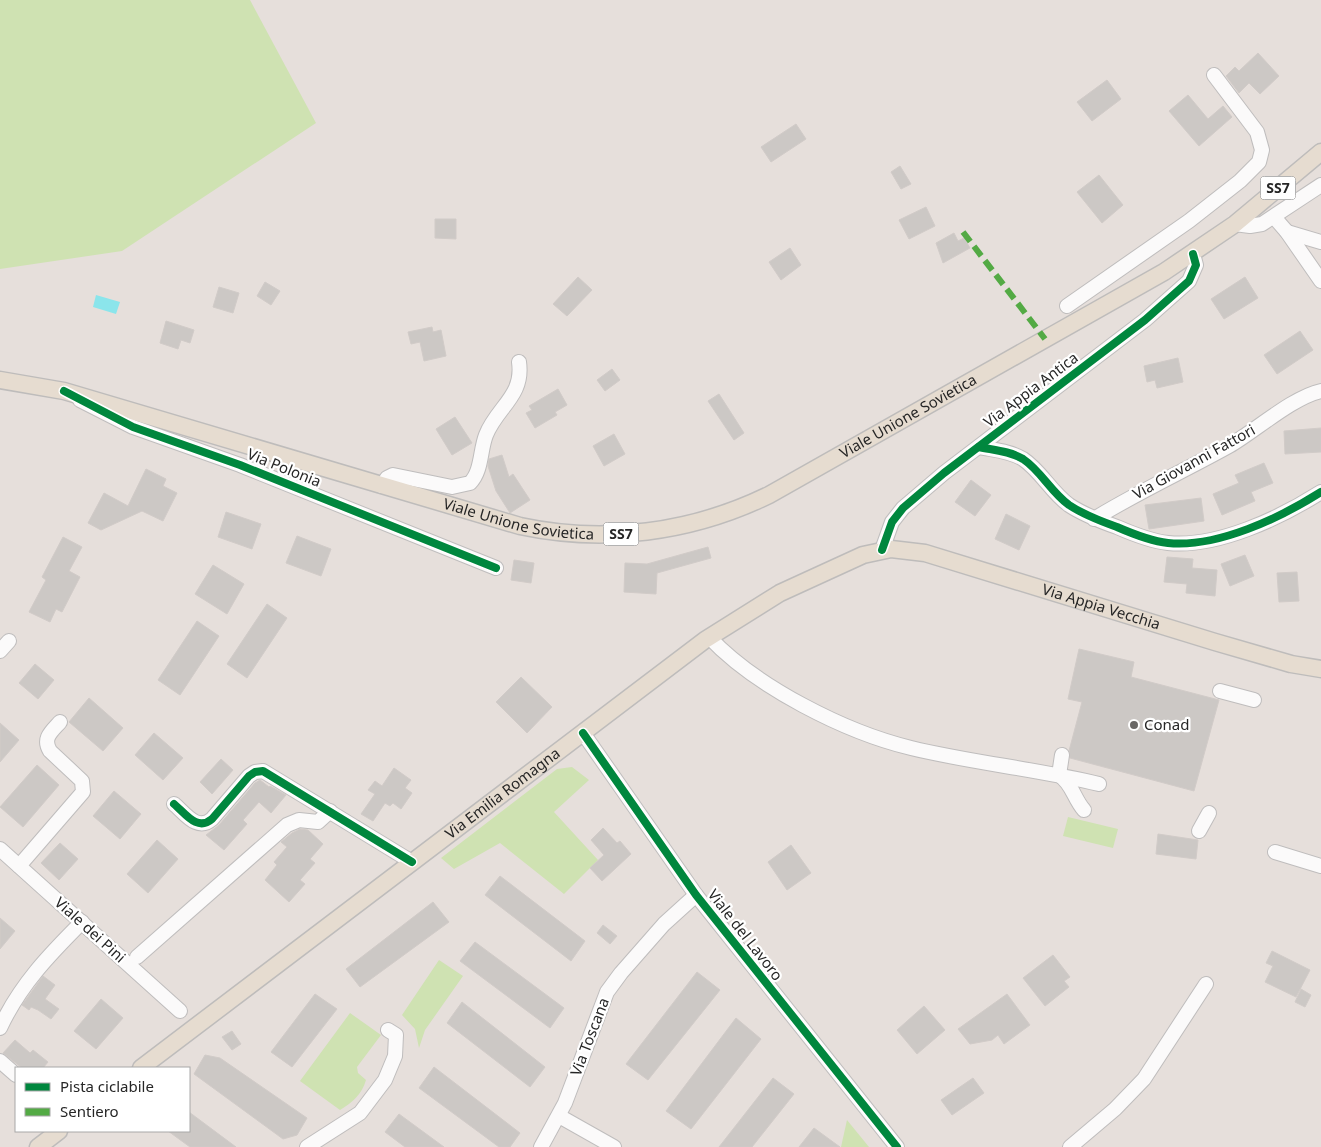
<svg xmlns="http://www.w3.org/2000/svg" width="1321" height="1147" font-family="'Noto Sans',sans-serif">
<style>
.green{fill:#cfe2b2}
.water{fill:#8be5eb}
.building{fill:#ccc8c5;stroke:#d1cbc8}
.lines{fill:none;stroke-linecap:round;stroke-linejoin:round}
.minor-casing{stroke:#bfbdbd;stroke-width:16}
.major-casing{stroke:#bebcbb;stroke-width:19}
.minor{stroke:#fbfafa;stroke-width:14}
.major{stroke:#e6dcd0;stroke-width:16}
.quiet{stroke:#53aa44;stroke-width:6;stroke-dasharray:12 6;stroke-linecap:butt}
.cycleway-casing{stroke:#fff;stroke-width:11}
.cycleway{stroke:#00873e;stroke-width:8}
.poi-dot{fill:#696765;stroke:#fff;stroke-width:2}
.labels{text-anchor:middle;stroke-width:4.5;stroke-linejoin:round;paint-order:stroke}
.shield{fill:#fff;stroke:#676767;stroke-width:1}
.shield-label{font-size:14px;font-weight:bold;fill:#262626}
.street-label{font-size:15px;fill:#262626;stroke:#fff}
.poi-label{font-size:15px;fill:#262626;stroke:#fff;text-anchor:start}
</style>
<rect width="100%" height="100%" fill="#e6dfdb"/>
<!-- green -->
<g class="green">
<polygon points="0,0 250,0 316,123 122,251 0,269"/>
<polygon points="572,767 589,780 554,812 598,860 564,894 500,843 454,869 441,858 557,769"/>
<polygon points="1068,817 1118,829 1113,848 1063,836"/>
<polygon points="439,960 463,976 425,1030 419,1048 415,1029 402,1015"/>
<path d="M 350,1013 L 381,1035 L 357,1067 L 358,1073 L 366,1080 C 362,1094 353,1102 340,1110 L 300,1081 Z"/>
<polygon points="847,1120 869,1147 841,1147"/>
</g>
<!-- water -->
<polygon class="water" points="96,295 120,302 116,314 93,307"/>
<!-- building -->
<g class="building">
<polygon points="1258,53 1279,76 1260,94 1249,83 1239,93 1226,76 1235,67 1239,71"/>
<polygon points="1107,80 1121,99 1092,121 1077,102"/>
<polygon points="1188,95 1208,119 1223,106 1232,117 1199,146 1169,111"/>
<polygon points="796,124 806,139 771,162 761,147"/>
<polygon points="900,166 911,184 901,189 891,172"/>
<polygon points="1099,175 1123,205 1102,223 1077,192"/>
<polygon points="926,207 935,226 909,239 899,220"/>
<polygon points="435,219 456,219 456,239 435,238"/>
<polygon points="954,233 958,241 964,238 970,248 943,263 936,243"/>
<polygon points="790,248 801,265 781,280 769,262"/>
<polygon points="578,277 592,290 567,316 553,304"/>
<polygon points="1245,277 1258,298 1224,319 1211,299"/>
<polygon points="265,282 280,291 271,305 257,296"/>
<polygon points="219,287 239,293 233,313 213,307"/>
<polygon points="166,321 194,330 190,343 181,340 178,349 160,343"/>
<polygon points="432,327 433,332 441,330 446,356 424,361 420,342 411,344 408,332"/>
<polygon points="1300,331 1313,350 1277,374 1264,355"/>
<polygon points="1178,358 1183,382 1157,388 1155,380 1147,382 1144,366"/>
<polygon points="612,369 620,380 605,391 597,380"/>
<polygon points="558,389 567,405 555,412 557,415 535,428 526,413 532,410 529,406"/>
<polygon points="719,394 744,433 734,440 708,401"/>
<polygon points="455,417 472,443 452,455 436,429"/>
<polygon points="1321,428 1321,452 1285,454 1284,431"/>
<polygon points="614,434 625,454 604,466 593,446"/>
<polygon points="502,455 509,477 513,474 530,500 510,513 496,491 488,466 489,459"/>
<polygon points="1264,463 1273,483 1251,492 1255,501 1222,515 1213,494 1239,483 1235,475"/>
<polygon points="146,469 166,479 163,486 177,493 163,521 142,511 101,530 88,523 104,493 128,506"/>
<polygon points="971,480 991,495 975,516 955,502"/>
<polygon points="1201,498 1204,521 1149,529 1145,505"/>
<polygon points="226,512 261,524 252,549 218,537"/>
<polygon points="1006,514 1030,526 1019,550 995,539"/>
<polygon points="297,536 331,549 321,576 286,563"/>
<polygon points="63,537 82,547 69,571 80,577 62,612 56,609 50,622 29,612 46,580 42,577"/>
<polygon points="708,547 711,558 657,573 656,594 624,592 625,563 647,564"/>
<polygon points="1245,555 1254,576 1230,586 1221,564"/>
<polygon points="1167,557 1193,559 1192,568 1217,570 1215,596 1186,593 1187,584 1164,582"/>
<polygon points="514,560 534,563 531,583 511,580"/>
<polygon points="213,565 244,584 227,614 195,594"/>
<polygon points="1297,572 1299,601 1279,602 1277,573"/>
<polygon points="267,604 287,618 247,678 227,664"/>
<polygon points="197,621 219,636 180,695 158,680"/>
<polygon points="1079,649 1134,662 1131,677 1219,700 1194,791 1070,758 1069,751 1082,702 1068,699"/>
<polygon points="35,664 54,680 38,699 19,683"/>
<polygon points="521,677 552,707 527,733 496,702"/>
<polygon points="89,698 123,728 103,751 69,722"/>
<polygon points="0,723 19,740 0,762"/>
<polygon points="154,733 183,758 163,780 135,755"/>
<polygon points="221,759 233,770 212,794 200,782"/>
<polygon points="37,765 59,785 23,827 0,807"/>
<polygon points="394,768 411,780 405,788 412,793 401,809 393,803 390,806 385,803 373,821 361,814 375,794 368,790 375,781 382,786"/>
<polygon points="260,780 269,787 270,786 286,795 271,813 259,802 243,820 247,824 224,850 206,835 219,825 255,783"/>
<polygon points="114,791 141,814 120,839 93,816"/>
<polygon points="603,828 617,843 620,841 631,854 602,881 590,868 604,855 591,840"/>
<polygon points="300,829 308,830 323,844 310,859 315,863 300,880 305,884 289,902 265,880 277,865 274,862 287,847 281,842 292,833"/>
<polygon points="1158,834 1198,840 1196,859 1156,854"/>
<polygon points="157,840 178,859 148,893 127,874"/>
<polygon points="60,843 78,859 59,880 41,863"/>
<polygon points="791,845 811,873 787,890 768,862"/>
<polygon points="500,876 585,941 571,961 485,895"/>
<polygon points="433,902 449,922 360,987 346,969"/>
<polygon points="0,918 15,931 0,949"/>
<polygon points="603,925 617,936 610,944 597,933"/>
<polygon points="475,942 564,1008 550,1028 460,961"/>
<polygon points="1272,951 1310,970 1296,997 1265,982 1273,966 1266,963"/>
<polygon points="1053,955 1070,977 1064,981 1069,987 1045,1006 1023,978"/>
<polygon points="697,972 720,990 648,1080 626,1064"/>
<polygon points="43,976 55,985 45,999 59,1009 51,1019 38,1010 31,1007 29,1010 22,1005"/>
<polygon points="1301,989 1311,995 1305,1007 1295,1002"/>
<polygon points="315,994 337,1009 292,1067 271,1052"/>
<polygon points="1007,994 1030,1025 1004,1044 998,1035 992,1040 970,1044 958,1029"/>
<polygon points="101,999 123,1018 96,1049 74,1031"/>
<polygon points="462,1002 545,1067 530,1087 447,1023"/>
<polygon points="924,1006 945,1030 917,1054 897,1030"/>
<polygon points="736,1018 761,1039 691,1129 666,1111"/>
<polygon points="232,1031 241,1044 232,1050 222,1037"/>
<polygon points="15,1040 30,1053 33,1050 48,1062 43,1068 22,1068 3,1053"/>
<polygon points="205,1055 220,1058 307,1118 297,1135 283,1139 194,1074"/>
<polygon points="434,1067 520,1133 510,1147 499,1147 419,1088"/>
<polygon points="773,1078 794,1094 752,1147 719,1147"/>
<polygon points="973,1078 984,1093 952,1115 941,1100"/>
<polygon points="189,1112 236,1147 190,1147 168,1131 189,1131"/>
<polygon points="399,1114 444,1147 405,1147 385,1132"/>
<polygon points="814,1128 840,1147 799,1147"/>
</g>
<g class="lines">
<!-- minor casing -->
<g class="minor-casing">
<g id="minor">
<polyline points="1274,217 1287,232 1321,281"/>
<polyline points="1235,224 1250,226 1262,224 1321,185"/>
<polyline points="1287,232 1321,242"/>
<polyline points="1067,306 1189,221 1240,181 1259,162 1262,150 1257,132 1214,75"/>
<polyline points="80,400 133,427 240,465 496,568"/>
<path d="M 979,447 C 993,450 1010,451 1023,459 C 1041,471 1051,492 1069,505 C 1084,515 1100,521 1117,527 C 1133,534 1150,541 1168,543 C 1217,548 1280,518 1321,492"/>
<path d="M 382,486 L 387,478 L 393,475 L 452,487 L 470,483 C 482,471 480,450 486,435 C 497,407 524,396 519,362"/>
<path d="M 1094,519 C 1138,492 1184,471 1229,446 C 1255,431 1293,397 1321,391"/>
<polyline points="882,550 892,522 903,508 944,473 1145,320 1189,281 1196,265 1193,254"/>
<path d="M 709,637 C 756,687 845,732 911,748 C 973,763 1037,769 1099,784"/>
<polyline points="0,651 9,641"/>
<polyline points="1220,691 1254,700"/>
<polyline points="583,733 696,895 897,1147"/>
<path d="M 1059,775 C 1072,783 1074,799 1084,810"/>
<polyline points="1059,775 1062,755"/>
<path d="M 174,804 C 185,813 197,832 212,819 L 249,776 L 255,772 L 263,771 L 412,862"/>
<polyline points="1199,831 1209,813"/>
<polyline points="0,849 180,1011"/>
<polyline points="1275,852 1321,866"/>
<path d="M 19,866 L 83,792 L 82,781 L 50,751 C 42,738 52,731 60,722"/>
<polyline points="137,957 287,825 299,820 318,822 330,811"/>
<path d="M 0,1028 C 20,985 49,955 82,922"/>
<polyline points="0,1061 16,1075"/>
<polyline points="559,1116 614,1147"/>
<polyline points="307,1147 360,1113 385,1080 395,1056 396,1035 388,1030"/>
<polyline points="541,1147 565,1103 607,992 621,973 664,924 696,895"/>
<polyline points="1070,1147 1115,1109 1144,1079 1206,984"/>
</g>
</g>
<!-- major casing -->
<g class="major-casing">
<g id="major">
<path id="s1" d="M 0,380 L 64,391 L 520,526 C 604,544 691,533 769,495 L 1164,272 L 1235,224 L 1321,152"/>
<path id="s2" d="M 141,1068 L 705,640 L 780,593 L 863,555 L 891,549 L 925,553 L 1215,642 L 1291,664 L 1321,669"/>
<polyline points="38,1147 59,1131"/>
</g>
</g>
<!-- minor -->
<use href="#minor" class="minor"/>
<!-- major -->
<use href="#major" class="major"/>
<!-- quiet -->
<polyline class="quiet" points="963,232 1045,339"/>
<!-- cycleway casing -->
<g class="cycleway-casing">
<g id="cycleway">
<polyline points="64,391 133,427 240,465 496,568"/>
<path d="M 979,447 C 993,450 1010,451 1023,459 C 1041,471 1051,492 1069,505 C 1084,515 1100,521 1117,527 C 1133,534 1150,541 1168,543 C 1217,548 1280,518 1321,492"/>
<polyline points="882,550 892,522 903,508 944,473 1145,320 1189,281 1196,265 1193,254"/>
<polyline points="583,733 696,895 897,1147"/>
<path d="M 174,804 C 185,813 197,832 212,819 L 249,776 L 255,772 L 263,771 L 412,862"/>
</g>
</g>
<!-- cycleway -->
<use href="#cycleway" class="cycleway"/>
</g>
<!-- markers -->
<circle class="poi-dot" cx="1134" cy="725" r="5"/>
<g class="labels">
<!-- shield labels -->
<g class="shield">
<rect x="1260.5" y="176.5" width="35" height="23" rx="4"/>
<rect x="603.5" y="522.5" width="35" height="23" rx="4"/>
</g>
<g class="shield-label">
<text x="1278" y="193">SS7</text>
<text x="621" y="539">SS7</text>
</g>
<!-- street labels -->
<g class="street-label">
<text transform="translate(1031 390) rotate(-37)" y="5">Via Appia Antica</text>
<text dy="5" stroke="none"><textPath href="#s1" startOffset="956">Viale Unione Sovietica</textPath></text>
<text transform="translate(1194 462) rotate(-29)" y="5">Via Giovanni Fattori</text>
<text transform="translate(284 468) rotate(22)" y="5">Via Polonia</text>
<text dy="5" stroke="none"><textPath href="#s1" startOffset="538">Viale Unione Sovietica</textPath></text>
<text dy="5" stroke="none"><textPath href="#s2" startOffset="1135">Via Appia Vecchia</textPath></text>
<text dy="5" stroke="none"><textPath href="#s2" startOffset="454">Via Emilia Romagna</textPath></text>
<text transform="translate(90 930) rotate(42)" y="5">Viale dei Pini</text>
<text transform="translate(745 935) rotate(52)" y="5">Viale del Lavoro</text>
<text transform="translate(590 1037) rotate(-69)" y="5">Via Toscana</text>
</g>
<!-- poi labels -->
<g class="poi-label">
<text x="1144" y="730">Conad</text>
</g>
</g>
<!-- legend -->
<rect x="15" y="1067" width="175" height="65" fill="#ffffff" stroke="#a8a8a8"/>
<rect x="25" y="1083" width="25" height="8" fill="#00873e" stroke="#a8a8a8"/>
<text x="60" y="1092" font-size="15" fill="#262626">Pista ciclabile</text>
<rect x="25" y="1108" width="25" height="8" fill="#53aa44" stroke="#a8a8a8"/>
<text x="60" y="1117" font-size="15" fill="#262626">Sentiero</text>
</svg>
